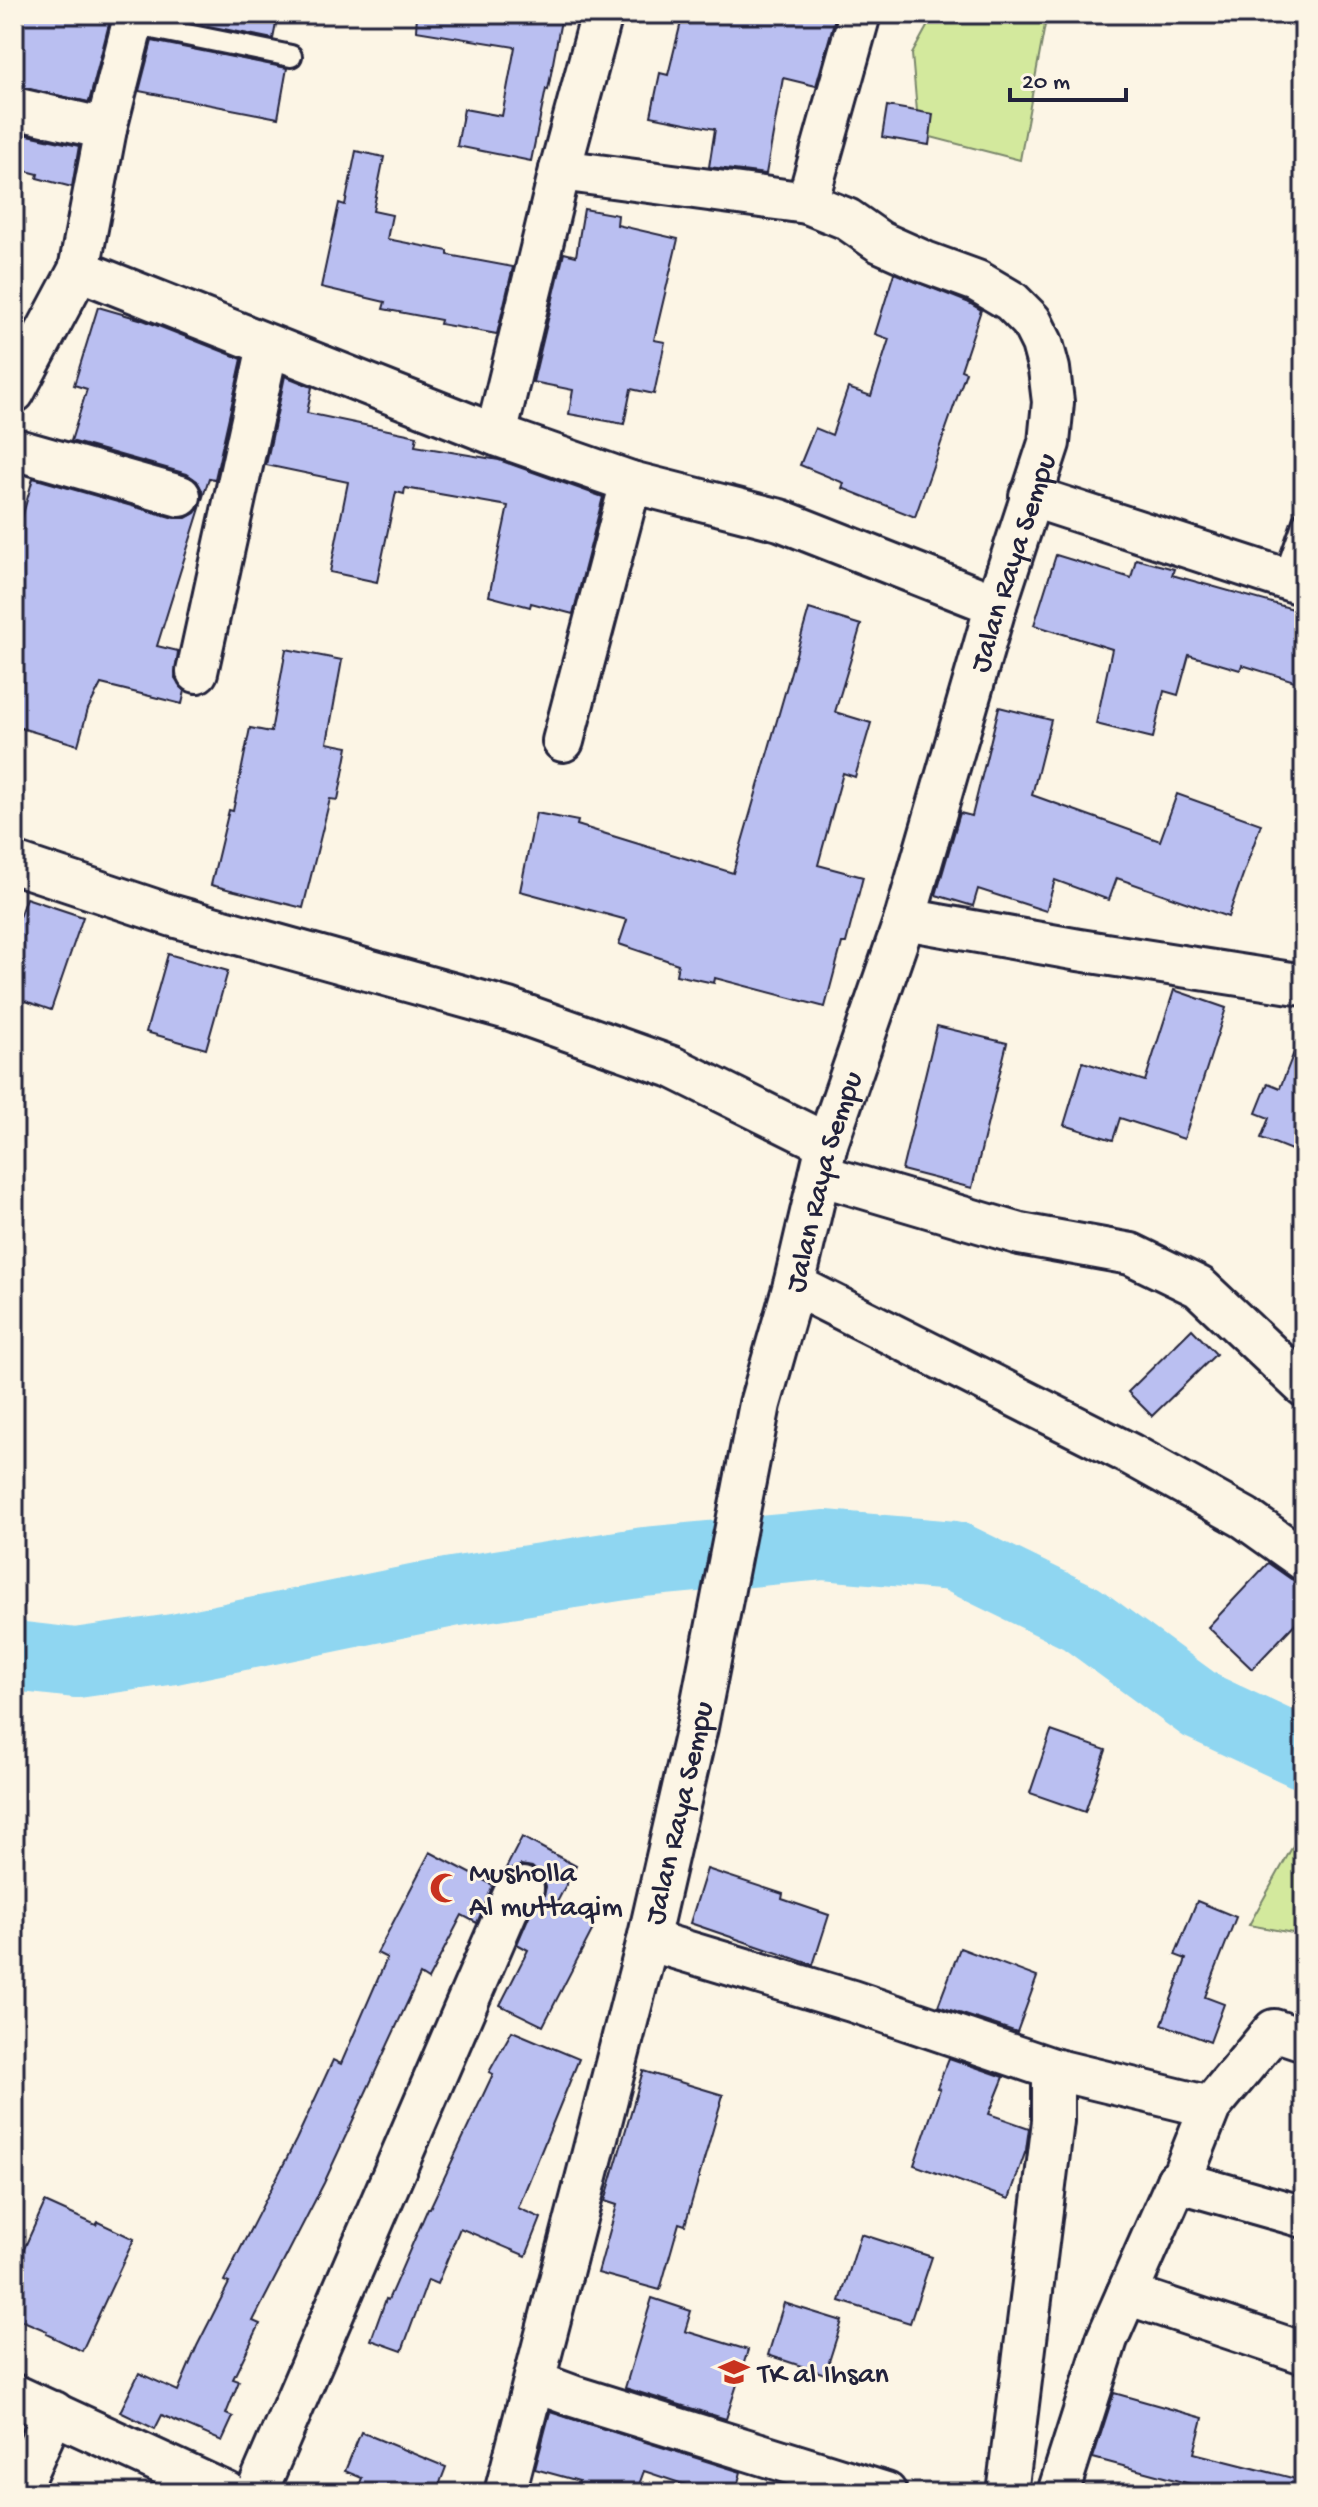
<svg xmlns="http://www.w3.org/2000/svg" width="1318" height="2507" font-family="'Gochi Hand',sans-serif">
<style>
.green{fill:#d3e99d;stroke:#7a866c;stroke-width:2}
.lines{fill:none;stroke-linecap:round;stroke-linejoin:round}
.river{stroke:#8fd6f1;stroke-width:70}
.building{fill:#babff1;stroke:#22223b;stroke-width:2}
.lane-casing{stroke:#22223b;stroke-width:26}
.street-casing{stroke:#22223b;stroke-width:46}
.lane{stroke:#fcf5e5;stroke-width:20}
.street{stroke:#fcf5e5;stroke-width:40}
.labels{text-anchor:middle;stroke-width:6;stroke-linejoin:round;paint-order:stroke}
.street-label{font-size:30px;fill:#22223b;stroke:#fcf5e5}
.poi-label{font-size:30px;fill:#22223b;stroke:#fcf5e5;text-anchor:start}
</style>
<rect width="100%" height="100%" fill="#fcf5e5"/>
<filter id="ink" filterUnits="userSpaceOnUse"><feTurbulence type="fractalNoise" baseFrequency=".0125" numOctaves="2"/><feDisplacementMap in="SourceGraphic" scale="16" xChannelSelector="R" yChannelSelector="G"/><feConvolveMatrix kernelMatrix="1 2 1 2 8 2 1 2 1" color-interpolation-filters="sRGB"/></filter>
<g filter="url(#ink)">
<!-- green -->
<g class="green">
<polygon points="934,14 1047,14 1020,160 919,134 912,54"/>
<polygon points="1304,1826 1304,1935 1249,1925"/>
</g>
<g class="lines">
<!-- river -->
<polyline class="river" points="14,1656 76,1663 174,1649 452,1592 644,1562 824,1545 954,1556 1081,1618 1201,1706 1304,1754"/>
</g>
<!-- building -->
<g class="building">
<polygon points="14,14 89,14 110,20 89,102 14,86"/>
<polygon points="170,14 278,14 273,39 169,18"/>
<polygon points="417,14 526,14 561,20 548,90 546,89 531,161 457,146 464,109 502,116 515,47 416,31"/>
<polygon points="683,14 818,14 835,18 816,86 783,78 766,174 709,167 715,129 651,116 660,73 668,75"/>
<polygon points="152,41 287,68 278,118 139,91"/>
<polygon points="887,106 933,114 929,145 882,137"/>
<polygon points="14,132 79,146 72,187 37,178 38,174 14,168"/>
<polygon points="356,151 384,157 373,211 392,215 387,239 448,251 448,255 513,267 497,334 440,324 441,320 383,309 385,302 321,287 339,203 345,205"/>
<polygon points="584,209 618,215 617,225 678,239 654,340 665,342 654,394 631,389 624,424 569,414 573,390 533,382 564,253 576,256"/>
<polygon points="894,273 967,302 981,310 961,370 966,372 915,517 842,488 844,483 800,465 815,428 832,435 848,388 871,396 889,339 875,334"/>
<polygon points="98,307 143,320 242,359 215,479 209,478 202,500 202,490 197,481 187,474 71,441 87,389 74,385"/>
<polygon points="285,376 312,387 307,413 417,436 415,446 499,460 603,497 573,614 531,603 530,607 489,596 508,506 405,488 404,494 396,492 377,582 330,572 348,482 266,465"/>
<polygon points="33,478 174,518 186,518 195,513 201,505 157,646 178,651 175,678 185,691 182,704 101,684 88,709 78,745 14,726 14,547"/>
<polygon points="1056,555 1131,578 1136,559 1174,569 1172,575 1304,612 1304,684 1242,665 1240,670 1189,655 1178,695 1164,691 1153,738 1096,724 1112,649 1034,625"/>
<polygon points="809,609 861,625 835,712 871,723 855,777 843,773 818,865 863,877 846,943 842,943 825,1007 715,978 714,983 676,975 678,964 619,944 627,920 520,891 536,813 578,821 577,825 733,873"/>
<polygon points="286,649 342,660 327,743 348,747 338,800 330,799 303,908 211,885 229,810 233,811 250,728 271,732"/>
<polygon points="999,707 1051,720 1032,795 1160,841 1177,794 1261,824 1228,917 1117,878 1109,900 1055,880 1046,911 978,889 973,906 936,895 960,813 972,816"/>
<polygon points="26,898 83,917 51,1010 14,997 14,931"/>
<polygon points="168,954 228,971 206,1049 146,1032"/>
<polygon points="1174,990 1226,1008 1184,1139 1120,1118 1113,1140 1064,1125 1083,1062 1145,1081"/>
<polygon points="937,1026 1007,1043 972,1188 902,1170"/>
<polygon points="1302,1032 1304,1032 1304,1155 1261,1138 1269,1118 1256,1113 1268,1083 1280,1088"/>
<polygon points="1192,1329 1216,1354 1152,1416 1128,1392"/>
<polygon points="1268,1563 1291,1579 1304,1583 1304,1614 1252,1669 1208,1627"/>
<polygon points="1051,1731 1106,1750 1085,1812 1030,1793"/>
<polygon points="522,1837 576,1866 556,1904 595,1925 543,2026 500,2005 528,1950 517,1944 532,1909 543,1899 546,1887 542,1876 532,1867 521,1865 503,1874"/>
<polygon points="430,1852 493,1885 477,1923 462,1915 428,1980 420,1975 324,2183 253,2321 260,2324 233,2379 239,2381 226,2414 233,2417 222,2441 162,2415 155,2429 120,2412 139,2373 178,2391 197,2346 229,2283 224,2281 296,2140 333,2060 341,2064 387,1958 377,1953"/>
<polygon points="707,1869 783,1894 782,1899 829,1915 813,1965 690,1923"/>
<polygon points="1197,1901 1236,1917 1205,1997 1224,2004 1210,2042 1162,2024 1186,1959 1175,1955"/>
<polygon points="960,1948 1037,1977 1017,2032 938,2006"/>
<polygon points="512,2031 579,2059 518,2208 541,2218 526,2256 460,2228 437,2284 428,2280 402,2351 371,2340 386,2299 388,2300 428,2208 430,2208 493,2074 489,2072"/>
<polygon points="949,2058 1004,2077 989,2114 1029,2128 1026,2150 1009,2199 914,2165 940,2089 937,2088"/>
<polygon points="643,2071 723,2095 685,2225 679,2223 660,2290 598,2273 617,2205 605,2201"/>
<polygon points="45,2202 96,2225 98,2222 134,2239 82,2351 46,2334 47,2331 14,2317 14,2271"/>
<polygon points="861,2234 932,2257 910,2323 840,2301"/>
<polygon points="652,2298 691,2311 685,2331 748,2350 726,2419 625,2388"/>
<polygon points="784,2303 842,2321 825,2374 768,2355"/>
<polygon points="1114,2393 1203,2418 1194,2453 1304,2481 1304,2493 1224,2493 1093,2458"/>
<polygon points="550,2412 741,2472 735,2493 710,2493 644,2471 636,2493 575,2493 579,2481 535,2469"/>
<polygon points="361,2432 446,2467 436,2493 356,2493 362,2478 345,2471"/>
</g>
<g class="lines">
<!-- lane casing -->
<g class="lane-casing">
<g id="lane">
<polyline points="132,24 291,56"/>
<polyline points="1284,578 1304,521"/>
</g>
</g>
<!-- street casing -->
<g class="street-casing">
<g id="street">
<polyline points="14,108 106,129"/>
<polyline points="807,203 860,14"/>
<polyline points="79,270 496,435 631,482 780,520 996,605"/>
<polyline points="14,392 79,270 106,129 135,14"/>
<polyline points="496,435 560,170 602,14"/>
<polyline points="14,449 180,496"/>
<polyline points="1030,496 1304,585"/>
<polyline points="197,672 268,346"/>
<polyline points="563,741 631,482"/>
<polyline points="14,863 173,916 508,1009 672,1067 827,1144"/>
<polyline points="905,919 1079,950 1304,985"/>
<polyline points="820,1175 1020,1234 1131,1254 1199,1287 1304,1386"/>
<polyline points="794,1285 1130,1454 1245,1518 1304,1560"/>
<polyline points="648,1940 852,2001 1053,2069 1210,2107"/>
<polyline points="1177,2181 1304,2217"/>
<polyline points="1127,2294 1304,2353"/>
<polyline points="535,2382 573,2396 886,2493"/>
<polyline points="14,2395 227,2493"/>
<polyline points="17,2493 54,2412"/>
<polyline points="256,2493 514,1894 523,1888"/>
<path id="s1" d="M 505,2493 L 648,1940 L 697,1727 L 760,1404 L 794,1285 L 827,1144 L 905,919 L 996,605 L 1049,443 L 1053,402 L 1049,369 L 1042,343 L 1031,321 L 1011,301 L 977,281 L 925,262 L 880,242 L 847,219 L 807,203 L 560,170"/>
<polyline points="1007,2493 1053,2121 1053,2069"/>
<polyline points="1058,2493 1107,2339 1177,2181 1181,2180 1210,2107 1274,2030 1304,2040"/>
</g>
</g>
<!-- lane -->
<use href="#lane" class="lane"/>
<!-- street -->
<use href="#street" class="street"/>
</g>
</g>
<!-- icons -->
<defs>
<g id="mosque-bare" transform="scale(2.4)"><path d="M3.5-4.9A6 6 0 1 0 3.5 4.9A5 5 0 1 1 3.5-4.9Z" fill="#c8321e" stroke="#fcf5e5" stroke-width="2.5" paint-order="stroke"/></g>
<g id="school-bare" transform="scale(2.4)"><path d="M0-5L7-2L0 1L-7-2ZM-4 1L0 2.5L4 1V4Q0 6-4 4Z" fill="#c8321e" stroke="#fcf5e5" stroke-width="2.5" paint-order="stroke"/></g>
</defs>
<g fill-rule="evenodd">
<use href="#mosque-bare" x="445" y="1888"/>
<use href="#school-bare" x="734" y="2372"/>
</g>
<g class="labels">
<!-- street labels -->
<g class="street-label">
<text dy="10" stroke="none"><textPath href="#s1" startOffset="1998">Jalan Raya Sempu</textPath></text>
<text dy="10" stroke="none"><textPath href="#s1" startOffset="1350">Jalan Raya Sempu</textPath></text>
<text dy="10" stroke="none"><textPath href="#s1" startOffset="702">Jalan Raya Sempu</textPath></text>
</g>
<!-- poi labels -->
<g class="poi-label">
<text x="469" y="1881">Musholla<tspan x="469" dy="34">Al muttaqim</tspan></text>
<text x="758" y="2382">TK al Ihsan</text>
</g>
</g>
<!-- margin -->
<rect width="1318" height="2507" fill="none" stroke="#fcf5e5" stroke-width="48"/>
<rect x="24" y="24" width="1270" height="2459" fill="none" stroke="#22223b" stroke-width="3" filter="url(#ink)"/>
<!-- scale -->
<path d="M1010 88v12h116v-12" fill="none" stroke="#22223b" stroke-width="4"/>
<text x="1022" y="88" font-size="24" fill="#22223b" stroke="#fcf5e5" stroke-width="6" paint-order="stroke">20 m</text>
</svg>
